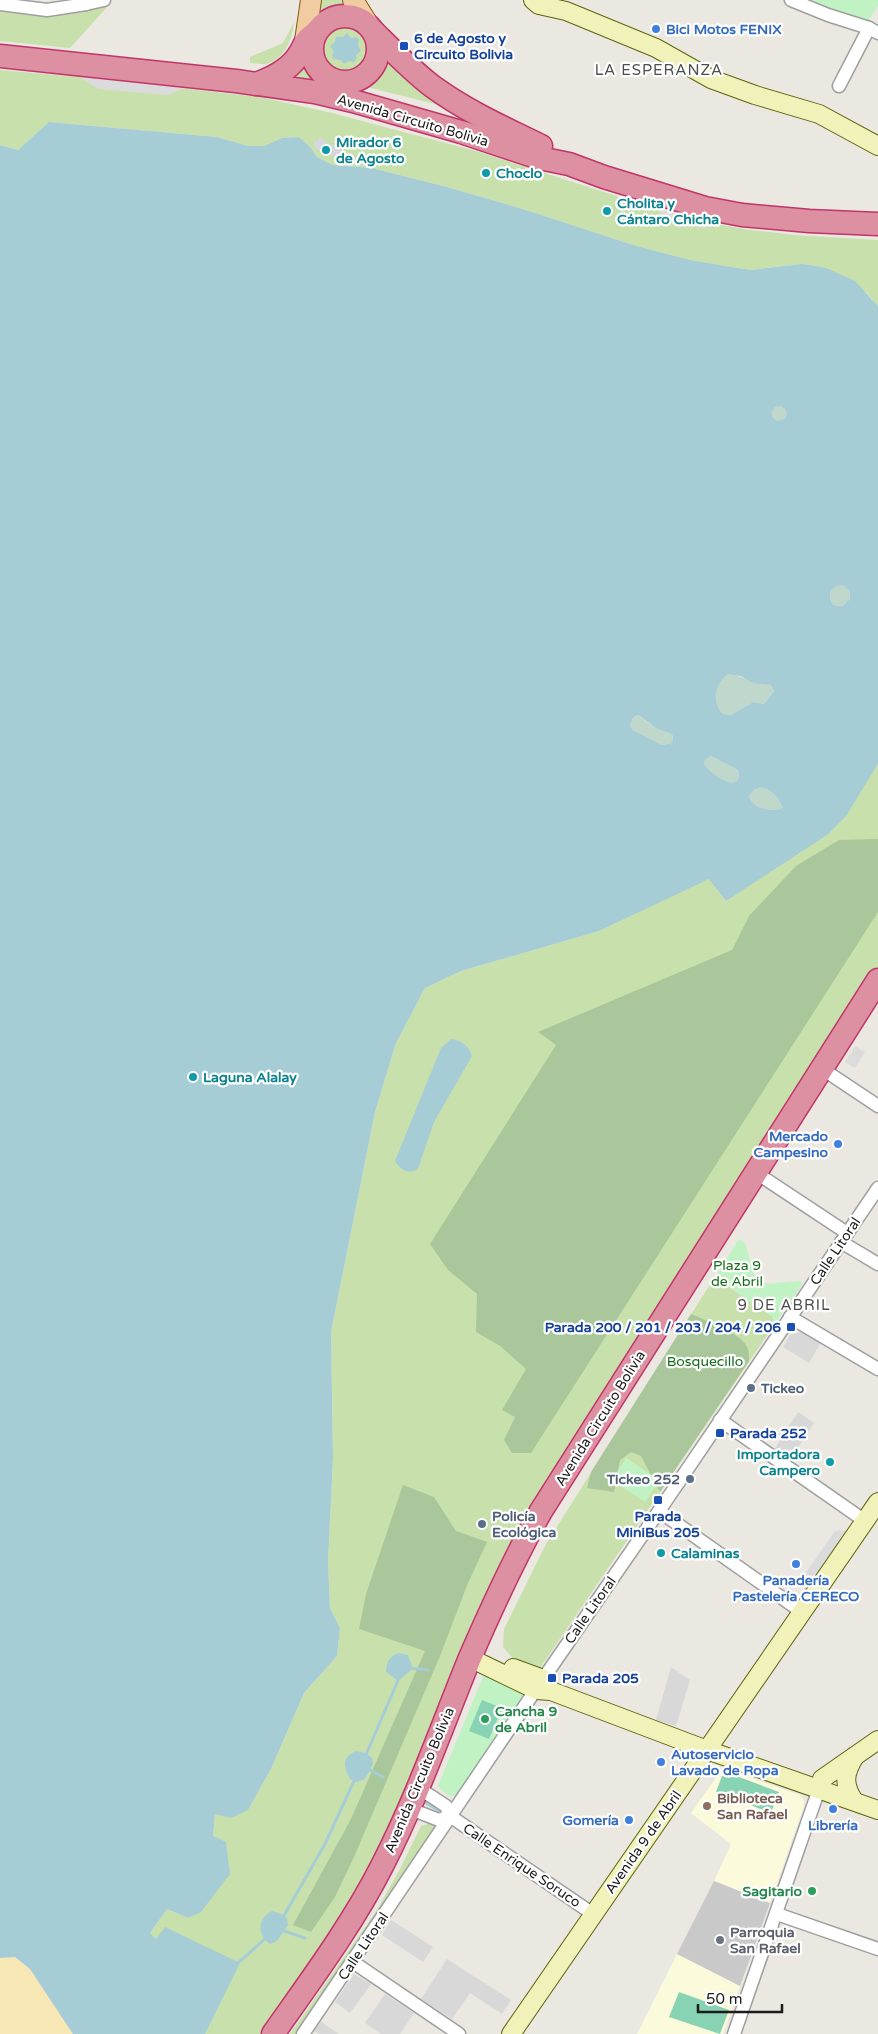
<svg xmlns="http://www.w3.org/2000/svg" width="878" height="2034" font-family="'Varela Round',sans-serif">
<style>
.residential{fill:#d9d8d8}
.education{fill:#fbfadb}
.religious{fill:#c9c9c9}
.grass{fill:#c8e1ac}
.forest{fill:#a9c79a}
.wetland{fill:#c0d8cc}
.sand{fill:#f6e7b4}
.park{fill:#c1f2c4}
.pitch{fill:#87d3b3}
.parking{fill:#dbdbdb}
.plaza{fill:#d6d6e1}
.water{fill:#a6ccd5;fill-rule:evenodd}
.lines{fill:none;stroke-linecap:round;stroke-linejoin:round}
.stream{stroke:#a6ccd5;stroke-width:3}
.street-casing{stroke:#9f9f9f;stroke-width:15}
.secondary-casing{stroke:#5e640f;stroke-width:20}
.primary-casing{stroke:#83590f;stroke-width:22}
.highway-casing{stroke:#c2356a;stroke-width:25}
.street{stroke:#fff;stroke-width:12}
.secondary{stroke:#f1f2b9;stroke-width:18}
.primary{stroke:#f1cca1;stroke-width:20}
.highway{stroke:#dc90a1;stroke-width:22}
.shop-dot{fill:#3f7fe0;stroke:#fff;stroke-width:2}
.transit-dot{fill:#1a4fb4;stroke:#fff;stroke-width:2}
.culture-dot{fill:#0f9aa8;stroke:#fff;stroke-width:2}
.service-dot{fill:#5c6f8a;stroke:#fff;stroke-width:2}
.leisure-dot{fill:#2e9e5b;stroke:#fff;stroke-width:2}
.education-dot{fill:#8d6e63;stroke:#fff;stroke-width:2}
.worship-dot{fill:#6b7280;stroke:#fff;stroke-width:2}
.labels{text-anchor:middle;stroke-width:4.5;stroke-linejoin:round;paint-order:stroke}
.shop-label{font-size:14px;font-weight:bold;fill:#366cbe;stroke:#fff;text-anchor:start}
.transit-label{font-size:14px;font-weight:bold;fill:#164399;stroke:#fff;text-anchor:start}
.street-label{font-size:14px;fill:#1b1b1b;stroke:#fff}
.culture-label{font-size:14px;font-weight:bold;fill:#0d838f;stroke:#fff;text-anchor:start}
.park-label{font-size:14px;fill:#166c1a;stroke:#fff}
.service-label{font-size:14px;font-weight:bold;fill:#4e5e75;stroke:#fff;text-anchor:start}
.leisure-label{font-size:14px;font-weight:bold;fill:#27864d;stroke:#fff;text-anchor:start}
.education-label{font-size:14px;font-weight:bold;fill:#785e54;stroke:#fff;text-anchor:start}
.worship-label{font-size:14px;font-weight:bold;fill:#5b616d;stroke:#fff;text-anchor:start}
.neighbourhood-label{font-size:15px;letter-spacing:1px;fill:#4e4e4e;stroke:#fff}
</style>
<rect width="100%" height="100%" fill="#ebe8e1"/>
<!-- residential -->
<g class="residential">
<polygon points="803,1331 821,1342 809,1363 783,1347 790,1335"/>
<polygon points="798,1412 814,1423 790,1460 774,1450"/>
<polygon points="671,1667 690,1680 676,1726 656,1720"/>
<polygon points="391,1920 433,1947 423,1962 382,1935"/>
<polygon points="447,1959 511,2000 502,2014 470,1993 452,2019 421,1999"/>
<polygon points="354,1974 371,1984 350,2013 335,2002"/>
<polygon points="385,1994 414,2013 400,2034 381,2034 365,2023"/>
<polygon points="321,2021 327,2026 339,2034 319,2034 314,2031"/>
</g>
<!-- education -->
<g class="education">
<polygon points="731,1771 800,1795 804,1800 804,1806 770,1903 714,1881 731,1844 691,1813 718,1775"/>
<polygon points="677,1954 740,1986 723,2034 637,2034"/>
</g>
<!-- religious -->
<polygon class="religious" points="714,1881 770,1903 740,1986 677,1954"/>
<!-- grass -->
<g class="grass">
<polygon points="317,0 341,0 347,10 334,10 314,22"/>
<polygon points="109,5 70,48 0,41 0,7 57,14"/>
<path d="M 294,22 C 292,40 285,59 266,64 C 261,65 254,63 250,63 L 250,57 L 283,43 Z"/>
<circle cx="345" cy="49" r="26"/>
<polygon points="307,57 317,80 289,76"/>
<path d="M 385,58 L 439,105 L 363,86 C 376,80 382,73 385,58 Z"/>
<polygon points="0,70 80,77 260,97 332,113 476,151 657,209 716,224 750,230 795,235 878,240 878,306 867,293 802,264 750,270 690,260 633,245 526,210 447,187 372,168 333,165 317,157 310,147 299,137 282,138 264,146 248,146 217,137 49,122 18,150 0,145"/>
<polygon points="878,764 878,968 533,1508 378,1855 353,1900 264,2034 91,2034 150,1933 167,1909 188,1918 213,1836 215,1814 248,1810 271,1769 304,1693 337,1656 340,1628 330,1608 328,1562 333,1458 331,1332 375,1112 396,1043 425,988 461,971 599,931 709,878 726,901 867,781"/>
<polygon points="723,1283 773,1317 774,1325 540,1668 517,1663 503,1647 504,1629 546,1544 709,1286"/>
<polygon points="431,1823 436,1825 401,1882 297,2034 290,2034 375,1913 399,1871 421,1826"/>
</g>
<!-- forest -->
<g class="forest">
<polygon points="878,839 878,912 531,1453 512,1453 504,1440 515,1417 502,1410 526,1369 500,1346 476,1332 477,1294 448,1270 430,1244 556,1045 538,1032 732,950 749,916 796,866 839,840"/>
<path d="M 691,1314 C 705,1320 744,1334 748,1349 C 749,1353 749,1357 749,1361 L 660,1492 L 641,1456 L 631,1452 L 620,1460 L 614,1492 L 587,1488 L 591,1472 Z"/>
<polygon points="403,1485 434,1497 456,1531 487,1542 468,1583 440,1656 354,1857 335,1897 311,1932 293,1925 351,1819 425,1651 359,1629 366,1594"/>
</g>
<!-- wetland -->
<g class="wetland">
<circle cx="779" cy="414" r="8"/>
<polygon points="837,585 842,585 850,591 850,599 842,606 833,605 830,598 831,590"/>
<path d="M 728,673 C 745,677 754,683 772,685 L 774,691 L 764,704 L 753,702 L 731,715 L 723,714 C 711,702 715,684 728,673 Z"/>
<polygon points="638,715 650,724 670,733 673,736 672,743 662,745 633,730 630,726 633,718"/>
<path d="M 711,756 L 738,770 L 739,777 L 737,781 L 731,783 C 720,779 711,773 704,764 L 705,760 Z"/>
<path d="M 760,786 C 772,788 779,798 783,808 C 772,812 752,809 749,796 L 754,790 Z"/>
</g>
<!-- sand -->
<polygon class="sand" points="15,1957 30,1969 73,2034 0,2034 0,1958"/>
<!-- park -->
<g class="park">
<polygon points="803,0 878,0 878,6 868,21 866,22"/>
<polygon points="739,1239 745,1243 756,1281 761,1284 799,1281 803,1283 774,1325 773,1317 723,1283 709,1286"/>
<polygon points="626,1458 659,1480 645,1502 612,1480"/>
<path d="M 485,1672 L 524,1692 L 523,1696 L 455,1796 C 447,1797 443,1792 438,1786 Z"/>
</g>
<!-- pitch -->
<g class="pitch">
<polygon points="482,1700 502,1708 489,1739 469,1731"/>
<polygon points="731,1774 779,1792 771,1813 716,1792 722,1776"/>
<polygon points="679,1992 729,2010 720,2034 669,2017"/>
</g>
<!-- parking -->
<g class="parking">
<polygon points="80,77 183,88 168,95 98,89"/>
<polygon points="657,209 716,224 704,228 666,219"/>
<polygon points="855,1046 865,1052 855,1068 845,1062"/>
<polygon points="847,1530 805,1591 800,1581 835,1531"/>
</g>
<!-- plaza -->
<polygon class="plaza" points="320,137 326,142 345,153 334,156 322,153 316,148 313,142 318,141"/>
<!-- water -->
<g class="water">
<polygon points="347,33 351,38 356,37 359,39 358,46 361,51 356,55 357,58 354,62 348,61 344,64 341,60 333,59 332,55 334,52 330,46 335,42 336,37 343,37"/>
<path d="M 49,122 L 217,137 L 248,146 L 264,146 L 282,138 L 299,137 L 310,147 L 317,157 L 333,165 L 372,168 L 447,187 L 526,210 L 633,245 L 690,260 L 750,270 L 802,264 L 826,268 L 855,281 L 878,306 L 878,764 L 846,816 L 827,835 L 726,901 L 709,879 L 599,931 L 461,971 L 425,988 L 396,1043 L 375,1112 L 331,1332 L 333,1458 L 328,1562 L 330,1608 L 340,1628 L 337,1656 L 304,1693 L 271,1769 L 248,1810 L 231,1818 L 215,1814 L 213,1836 L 226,1842 L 230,1874 L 201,1912 L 188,1918 L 167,1909 L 150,1933 L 156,1939 L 165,1927 L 240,1963 L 205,2034 L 73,2034 L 30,1969 L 15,1957 L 0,1958 L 0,145 L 18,150 ZM 781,406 L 785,409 L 787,414 L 785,419 L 777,421 L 773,418 L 771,413 L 775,407 ZM 842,585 L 850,591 L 850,599 L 842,606 L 833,605 L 830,598 L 831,590 L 837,586 ZM 728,674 L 741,676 L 753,683 L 771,685 L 774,691 L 764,704 L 753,702 L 731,715 L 723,714 C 711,702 715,684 728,674 ZM 638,715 L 658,729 L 670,733 L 673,736 L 672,743 L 662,745 L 633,730 L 630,726 L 633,718 ZM 711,756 L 738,770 L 739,777 L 737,781 L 731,783 C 720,779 711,773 704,764 L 705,760 ZM 760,787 C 771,788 779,798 783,808 C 772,812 752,809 749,796 L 754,790 Z"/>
<path d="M 451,1039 C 461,1040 469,1046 472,1056 L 434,1122 L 418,1169 C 408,1174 401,1171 395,1161 L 441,1048 Z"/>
<path d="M 398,1653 L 408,1655 L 412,1666 L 410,1671 L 398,1681 L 386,1672 C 386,1662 389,1657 398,1653 Z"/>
<path d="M 356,1751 L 366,1753 L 372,1758 L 373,1764 L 365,1779 L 357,1782 L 350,1779 C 343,1767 342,1757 356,1751 Z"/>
<path d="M 272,1911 L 281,1914 L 287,1918 L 288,1925 L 277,1941 L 270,1944 C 257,1935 257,1919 272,1911 Z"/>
</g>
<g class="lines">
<!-- stream -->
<g class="stream">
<polyline points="408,1668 428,1670"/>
<polyline points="365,1757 399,1678"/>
<polyline points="368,1769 383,1777"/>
<polyline points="426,1803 441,1812"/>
<polyline points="282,1919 325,1844 355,1779"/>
<polyline points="281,1930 305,1938"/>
<polyline points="238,1963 267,1937"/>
</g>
<!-- street casing -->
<g class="street-casing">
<g id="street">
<polyline points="791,0 828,15 869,28 878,33"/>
<polyline points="79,2 86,4 104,0"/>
<polyline points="0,4 47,10 86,4"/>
<polyline points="839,86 869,28"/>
<polyline points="821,1068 878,1106"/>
<polyline points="755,1172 847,1233"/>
<polyline points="841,1242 878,1264"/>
<polyline points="790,1317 878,1369"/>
<polyline points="720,1420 865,1521"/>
<polyline points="659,1511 802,1612"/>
<polyline points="417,1787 446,1806 450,1816 593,1914"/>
<polyline points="408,1808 439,1820 450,1816"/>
<polyline points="777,1914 878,1949"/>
<polyline points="353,1962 459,2034"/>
<polyline points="303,2034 543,1679 659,1511 878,1188"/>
<polyline points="734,2034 819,1789"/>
</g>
</g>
<!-- secondary casing -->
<g class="secondary-casing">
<g id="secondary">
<polyline points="533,0 539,5 566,11 656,48 711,79 755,95 819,114 878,146"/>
<polyline points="470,1658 536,1690 551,1691 707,1750 878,1810"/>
<polyline points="513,1668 543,1679 551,1691"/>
<polyline points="819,1789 822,1779 878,1740"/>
<path d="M 854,1801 C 843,1784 844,1774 855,1756"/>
<polyline points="511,2034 878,1502"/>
</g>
</g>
<!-- primary casing -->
<g class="primary-casing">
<g id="primary">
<polyline points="311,0 305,41 312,55"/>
<polyline points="353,0 368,24"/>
</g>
</g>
<!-- highway casing -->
<g class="highway-casing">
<g id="highway">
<circle cx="345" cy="49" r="33"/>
<path d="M 373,31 C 392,50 411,70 432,86 C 466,111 504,128 541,146"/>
<polyline points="0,56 236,81 315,92 353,101 461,132 539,158 569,164 604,177 705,208 742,215 809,221 878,224"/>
<path d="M 256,84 C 273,78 291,69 300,53 C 306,43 304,41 314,34"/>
<path d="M 273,2034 C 311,1980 352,1925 382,1866 C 416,1800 441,1729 469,1660 C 491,1609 514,1559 541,1511 L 878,980"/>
</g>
</g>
<!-- street -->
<use href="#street" class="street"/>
<!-- secondary -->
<use href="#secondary" class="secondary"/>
<!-- primary -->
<use href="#primary" class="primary"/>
<!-- highway -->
<use href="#highway" class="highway"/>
</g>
<!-- markers -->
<g class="shop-dot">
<circle cx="656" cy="29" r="5"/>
<circle cx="838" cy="1144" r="5"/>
<circle cx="796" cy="1564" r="5"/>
<circle cx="661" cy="1762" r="5"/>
<circle cx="833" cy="1809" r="5"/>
<circle cx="629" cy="1820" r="5"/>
</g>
<g class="transit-dot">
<rect x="399" y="41" width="10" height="10" rx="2.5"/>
<rect x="786" y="1322" width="10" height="10" rx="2.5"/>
<rect x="715" y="1428" width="10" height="10" rx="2.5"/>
<rect x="653" y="1495" width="10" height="10" rx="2.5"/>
<rect x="547" y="1673" width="10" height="10" rx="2.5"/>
</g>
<g class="culture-dot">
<circle cx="326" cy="150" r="5"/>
<circle cx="486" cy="173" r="5"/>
<circle cx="607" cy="211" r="5"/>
<circle cx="193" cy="1077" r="5"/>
<circle cx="830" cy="1462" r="5"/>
<circle cx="661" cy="1553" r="5"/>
</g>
<g class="service-dot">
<circle cx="751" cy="1388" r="5"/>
<circle cx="690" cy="1479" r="5"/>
<circle cx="482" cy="1524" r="5"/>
</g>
<g class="leisure-dot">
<circle cx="485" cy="1719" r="5"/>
<circle cx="812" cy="1891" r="5"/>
</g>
<circle class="education-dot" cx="707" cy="1806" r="5"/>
<circle class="worship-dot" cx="720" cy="1940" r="5"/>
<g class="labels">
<!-- shop labels -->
<g class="shop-label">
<text x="666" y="34">Bici Motos FENIX</text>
<text x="828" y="1141" text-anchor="end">Mercado<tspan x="828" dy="16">Campesino</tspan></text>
<text x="796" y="1585" text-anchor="middle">Panadería<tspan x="796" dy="16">Pastelería CERECO</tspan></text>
<text x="671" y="1759">Autoservicio<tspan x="671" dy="16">Lavado de Ropa</tspan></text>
<text x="619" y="1825" text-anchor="end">Gomería</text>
<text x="833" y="1830" text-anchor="middle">Librería</text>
</g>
<!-- transit labels -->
<g class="transit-label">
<text x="414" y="43">6 de Agosto y<tspan x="414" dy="16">Circuito Bolivia</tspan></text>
<text x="781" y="1332" text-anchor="end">Parada 200 / 201 / 203 / 204 / 206</text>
<text x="730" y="1438">Parada 252</text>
<text x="658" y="1521" text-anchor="middle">Parada<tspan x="658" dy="16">MiniBus 205</tspan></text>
<text x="562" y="1683">Parada 205</text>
</g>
<!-- street labels -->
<g class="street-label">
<text transform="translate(413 120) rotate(16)" y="5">Avenida Circuito Bolivia</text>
<text transform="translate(835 1251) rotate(-56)" y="5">Calle Litoral</text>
<text transform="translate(600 1418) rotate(-58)" y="5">Avenida Circuito Bolivia</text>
<text transform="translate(590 1610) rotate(-55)" y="5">Calle Litoral</text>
<text transform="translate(419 1780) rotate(-67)" y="5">Avenida Circuito Bolivia</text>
<text transform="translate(643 1842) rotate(-55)" y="5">Avenida 9 de Abril</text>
<text transform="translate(522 1865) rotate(34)" y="5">Calle Enrique Soruco</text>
<text transform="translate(363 1946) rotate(-56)" y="5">Calle Litoral</text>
</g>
<!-- culture labels -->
<g class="culture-label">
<text x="336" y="147">Mirador 6<tspan x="336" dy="16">de Agosto</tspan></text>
<text x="496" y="178">Choclo</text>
<text x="617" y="208">Cholita y<tspan x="617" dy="16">Cántaro Chicha</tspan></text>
<text x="203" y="1082">Laguna Alalay</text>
<text x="820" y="1459" text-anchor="end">Importadora<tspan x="820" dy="16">Campero</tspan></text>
<text x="671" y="1558">Calaminas</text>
</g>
<!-- park labels -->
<g class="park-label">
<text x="737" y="1270">Plaza 9<tspan x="737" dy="16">de Abril</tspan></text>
<text x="705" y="1366">Bosquecillo</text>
</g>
<!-- service labels -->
<g class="service-label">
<text x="761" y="1393">Tickeo</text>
<text x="680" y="1484" text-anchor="end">Tickeo 252</text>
<text x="492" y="1521">Policía<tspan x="492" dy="16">Ecológica</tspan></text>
</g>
<!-- leisure labels -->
<g class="leisure-label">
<text x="495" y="1716">Cancha 9<tspan x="495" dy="16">de Abril</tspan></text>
<text x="802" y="1896" text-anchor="end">Sagitario</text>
</g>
<!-- education labels -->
<g class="education-label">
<text x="717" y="1803">Biblioteca<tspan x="717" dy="16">San Rafael</tspan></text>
</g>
<!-- worship labels -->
<g class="worship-label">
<text x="730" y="1937">Parroquia<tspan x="730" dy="16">San Rafael</tspan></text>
</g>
<!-- neighbourhood labels -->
<g class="neighbourhood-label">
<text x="659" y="75">LA ESPERANZA</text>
<text x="784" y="1310">9 DE ABRIL</text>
</g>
</g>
<!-- scale -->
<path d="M698 2004v8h84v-8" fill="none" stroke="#1b1b1b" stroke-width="2.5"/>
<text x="706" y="2004" font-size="15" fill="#1b1b1b" stroke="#ffffff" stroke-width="4" paint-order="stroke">50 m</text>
</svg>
